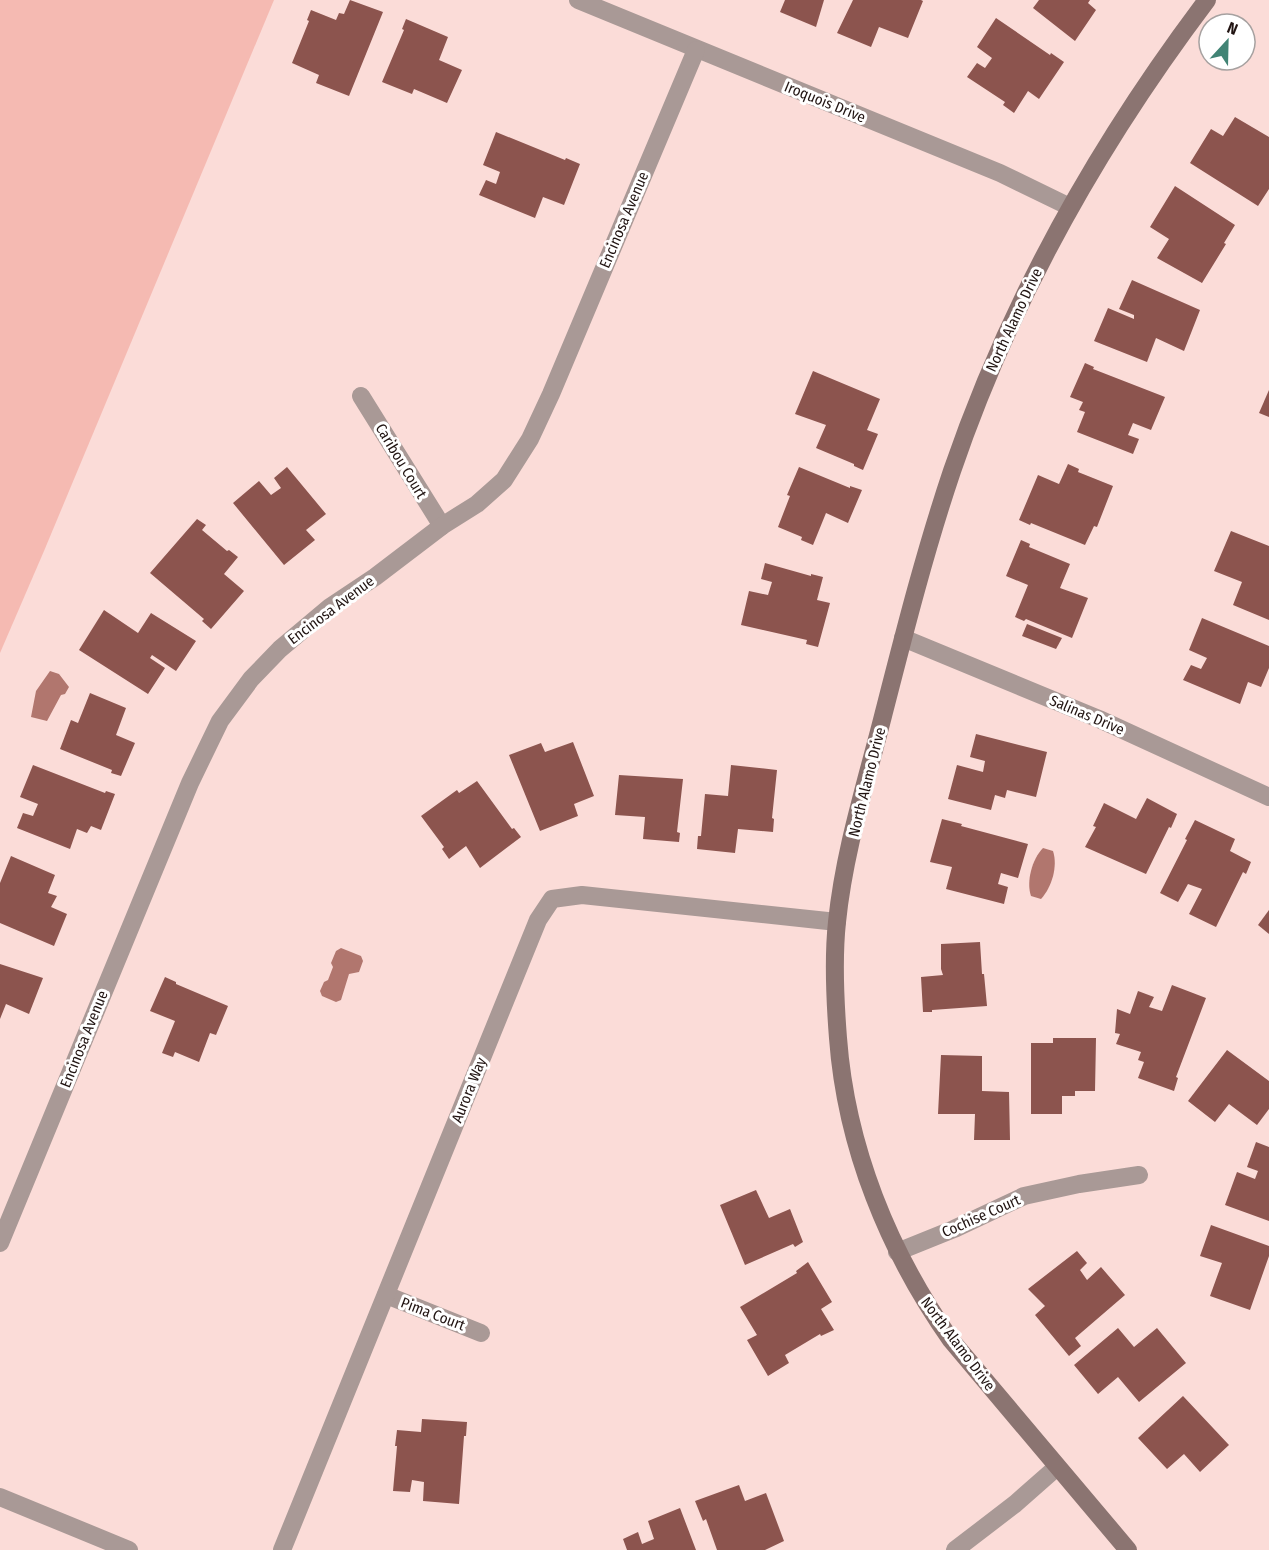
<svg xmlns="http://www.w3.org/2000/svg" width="1269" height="1550" font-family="'Fira Sans Condensed',sans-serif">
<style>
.green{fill:#f5bab2}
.water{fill:#b1766e}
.building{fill:#8c544e}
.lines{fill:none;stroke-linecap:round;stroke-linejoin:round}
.street{stroke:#a99996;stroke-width:18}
.secondary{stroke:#8b7471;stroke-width:18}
.labels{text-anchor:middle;stroke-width:6;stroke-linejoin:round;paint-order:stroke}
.street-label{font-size:15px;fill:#211412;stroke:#fff}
</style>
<rect width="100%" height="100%" fill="#fbdcd8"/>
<!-- green -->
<polygon class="green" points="0,0 274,0 44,551 0,653"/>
<!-- water -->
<g class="water">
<polygon points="50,671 59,674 69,687 65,694 61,695 47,721 31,717 36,691"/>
<path d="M 1043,848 L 1053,851 C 1058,866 1052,887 1041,899 L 1031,896 C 1026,882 1032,859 1043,848 Z"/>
<polygon points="341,948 361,956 363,961 359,972 349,974 341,1000 336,1002 322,996 320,991 324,982 328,980 333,967 331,963 336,951"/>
</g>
<!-- building -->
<g class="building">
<polygon points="350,0 383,12 349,96 316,83 319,75 292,63 309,21 307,20 311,10 336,20 339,13 344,14"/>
<polygon points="785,0 824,0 816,27 780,12"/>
<polygon points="853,0 921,0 923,1 908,38 879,27 871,47 837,33"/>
<polygon points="1039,0 1090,0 1088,3 1096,10 1075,41 1033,8"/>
<polygon points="996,18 1050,55 1051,53 1064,62 1039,99 1028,91 1014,113 1003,105 1005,102 967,77 977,63 985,68 992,58 977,47"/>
<polygon points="406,19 448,37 439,60 462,70 447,103 414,89 412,94 382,82 404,30 402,29"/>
<polygon points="1235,117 1269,137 1269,189 1258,206 1190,163 1211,129 1223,136"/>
<polygon points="496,132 565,160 566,158 580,164 564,205 543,197 535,218 479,195 486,180 496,184 500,172 483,165"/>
<polygon points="1175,186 1235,225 1224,243 1226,244 1202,283 1157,258 1169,239 1150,227"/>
<polygon points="1132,280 1200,310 1184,351 1156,338 1147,362 1094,341 1108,308 1134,319 1134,315 1119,309"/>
<polygon points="1085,363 1094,367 1093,369 1165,397 1151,430 1133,423 1128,435 1139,439 1133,454 1077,432 1085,412 1079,410 1083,402 1070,397"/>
<polygon points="813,371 880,399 867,430 878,434 863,470 854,466 854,464 816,448 826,425 795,414"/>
<polygon points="1269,390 1269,417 1259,413"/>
<polygon points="1068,464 1079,469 1078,472 1113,486 1097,527 1094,526 1085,545 1031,523 1030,525 1019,520 1038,475 1059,484"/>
<polygon points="287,467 326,514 306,530 315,540 284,565 233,503 259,481 271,495 281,488 274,478"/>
<polygon points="799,467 850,488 850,486 862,490 848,523 826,513 813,545 801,540 802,537 778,527 790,496 787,495"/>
<polygon points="197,519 206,525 202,530 227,551 229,550 238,557 224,574 244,591 211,629 202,621 204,619 150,573"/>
<polygon points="1231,531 1269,546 1269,620 1233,605 1242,582 1214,571"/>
<polygon points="1021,540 1030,544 1029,547 1070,564 1060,588 1088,598 1072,638 1026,619 1024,621 1015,617 1028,585 1006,576"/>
<polygon points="765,563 811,576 811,574 823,577 817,600 830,603 818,647 806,644 807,640 741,625 749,591 768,595 772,582 761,579"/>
<polygon points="104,610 138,633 151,613 196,641 176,671 152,655 150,658 165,668 148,694 79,650"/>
<polygon points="1202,618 1269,646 1269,668 1261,687 1248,682 1240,704 1183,680 1191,665 1201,669 1207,658 1189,650"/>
<polygon points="1027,624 1062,638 1056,649 1022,636"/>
<polygon points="90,693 126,708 116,735 135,743 121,776 111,773 112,770 60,749 71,720 78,723"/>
<polygon points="976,734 1047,752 1036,797 1007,790 1005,798 995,795 991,810 948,799 957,765 983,772 985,761 970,757"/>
<polygon points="573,742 594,796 574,804 578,816 540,831 509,755 541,743 545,752"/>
<polygon points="33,765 105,793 106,791 115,794 101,830 91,826 87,833 77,829 70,849 17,828 23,813 33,816 38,804 20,797"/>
<polygon points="731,765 777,770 772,818 774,819 773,832 738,829 735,853 697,849 698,836 701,836 705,794 728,796"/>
<polygon points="619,775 683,779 677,832 680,833 679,842 643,839 645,817 615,815"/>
<polygon points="477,781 512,829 514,828 521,837 480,868 466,846 449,859 442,849 444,847 421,816 457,790 459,793"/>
<polygon points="1147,798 1177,814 1171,828 1169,827 1146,874 1085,847 1096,827 1093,826 1104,803 1136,819"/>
<polygon points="942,819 962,824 961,826 1028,844 1018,878 1001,873 998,884 1008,887 1004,904 946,889 952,867 930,862"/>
<polygon points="1195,820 1235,839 1230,851 1251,862 1246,874 1243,872 1216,927 1189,914 1202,889 1188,884 1178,902 1160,893 1187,840 1185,839"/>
<polygon points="11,856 55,875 48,893 57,896 51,907 67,914 54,946 0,923 0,883"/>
<polygon points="1269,910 1269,934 1258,925"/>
<polygon points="980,942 982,974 984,974 987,1006 932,1010 932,1012 923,1012 921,977 943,975 941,969 941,944"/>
<polygon points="0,964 43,978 29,1014 6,1004 0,1019"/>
<polygon points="165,977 176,982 176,984 228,1006 216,1035 210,1033 199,1062 175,1052 173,1057 162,1053 175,1021 150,1011"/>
<polygon points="1172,985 1206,998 1176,1077 1178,1078 1174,1091 1138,1078 1144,1062 1138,1060 1141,1052 1116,1044 1120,1034 1115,1033 1117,1009 1130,1014 1138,991 1154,997 1149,1007 1162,1011"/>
<polygon points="1053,1038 1096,1038 1095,1091 1075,1091 1075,1096 1062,1096 1062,1114 1031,1114 1031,1043 1053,1043"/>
<polygon points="1227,1050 1269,1081 1269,1109 1257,1125 1229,1104 1215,1122 1188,1101"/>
<polygon points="941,1055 982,1056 982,1091 1009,1092 1010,1140 974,1140 975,1114 938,1114"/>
<polygon points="1256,1142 1269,1147 1269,1221 1225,1205 1237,1172 1255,1179 1258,1171 1247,1167"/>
<polygon points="756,1190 769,1218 790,1209 803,1242 795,1247 793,1244 745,1265 720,1205"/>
<polygon points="1211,1225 1269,1246 1269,1256 1250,1310 1210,1296 1222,1263 1200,1256"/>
<polygon points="1077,1251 1087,1263 1080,1270 1087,1280 1101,1267 1125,1295 1075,1338 1081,1346 1069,1356 1035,1315 1045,1306 1028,1289"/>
<polygon points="808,1262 832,1302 821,1309 834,1330 821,1336 820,1334 785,1355 789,1363 768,1376 747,1340 757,1335 740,1307 797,1273 796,1271"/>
<polygon points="1118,1328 1134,1347 1157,1328 1186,1363 1139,1402 1118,1377 1098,1394 1074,1365"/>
<polygon points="1183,1396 1229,1445 1200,1472 1184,1454 1167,1469 1138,1438"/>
<polygon points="422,1419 467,1422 466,1436 464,1436 459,1504 423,1501 424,1482 412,1480 410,1492 393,1491 397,1446 395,1446 397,1430 421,1432"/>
<polygon points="739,1485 745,1501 766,1493 784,1541 765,1550 717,1550 706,1519 703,1521 695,1501"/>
<polygon points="680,1508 696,1550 627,1550 623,1539 638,1532 642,1544 654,1539 648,1521"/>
</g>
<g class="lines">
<!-- street -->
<g class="street">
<polyline points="578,0 1000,173 1070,207"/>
<polyline points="361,396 442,526"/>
<polyline points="903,638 1099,719 1269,797"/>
<polyline points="0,1243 190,783 220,721 251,679 280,649 330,607 375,577 442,526 477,504 504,480 530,439 551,394 696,50"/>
<polyline points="897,1252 954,1229 1024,1196 1079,1184 1139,1175"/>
<polyline points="386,1295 481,1333"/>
<polyline points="0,1497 129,1550"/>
<polyline points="282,1550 538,920 552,899 582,895 837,922"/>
<polyline points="955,1550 1015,1504 1057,1467"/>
</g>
<!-- secondary -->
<path class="secondary" d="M 1128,1550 L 951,1340 C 889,1252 846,1147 838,1038 C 835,1000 833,959 837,922 C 844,852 866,783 883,716 C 904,634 925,551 952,471 C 1010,301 1099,143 1207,0"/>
</g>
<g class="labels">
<!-- street labels -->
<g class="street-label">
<text transform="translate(825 102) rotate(22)" y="5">Iroquois Drive</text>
<text transform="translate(624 220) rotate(-67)" y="5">Encinosa Avenue</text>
<text transform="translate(1014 320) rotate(-65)" y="5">North Alamo Drive</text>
<text transform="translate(401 461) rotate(59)" y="5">Caribou Court</text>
<text transform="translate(331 610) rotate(-37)" y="5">Encinosa Avenue</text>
<text transform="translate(1087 715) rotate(23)" y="5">Salinas Drive</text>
<text transform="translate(867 782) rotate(-76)" y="5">North Alamo Drive</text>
<text transform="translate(84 1039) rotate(-68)" y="5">Encinosa Avenue</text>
<text transform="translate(469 1090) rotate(-68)" y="5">Aurora Way</text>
<text transform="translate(981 1216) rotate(-24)" y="5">Cochise Court</text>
<text transform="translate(433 1314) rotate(21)" y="5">Pima Court</text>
<text transform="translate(958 1344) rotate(53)" y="5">North Alamo Drive</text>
</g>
</g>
<!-- north arrow -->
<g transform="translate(1227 42) rotate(22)"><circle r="28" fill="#ffffff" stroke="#a6a1a0" stroke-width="1.5"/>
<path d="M0-4.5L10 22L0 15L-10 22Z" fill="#418475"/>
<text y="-9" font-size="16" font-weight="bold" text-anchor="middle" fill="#211412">N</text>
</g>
</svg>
